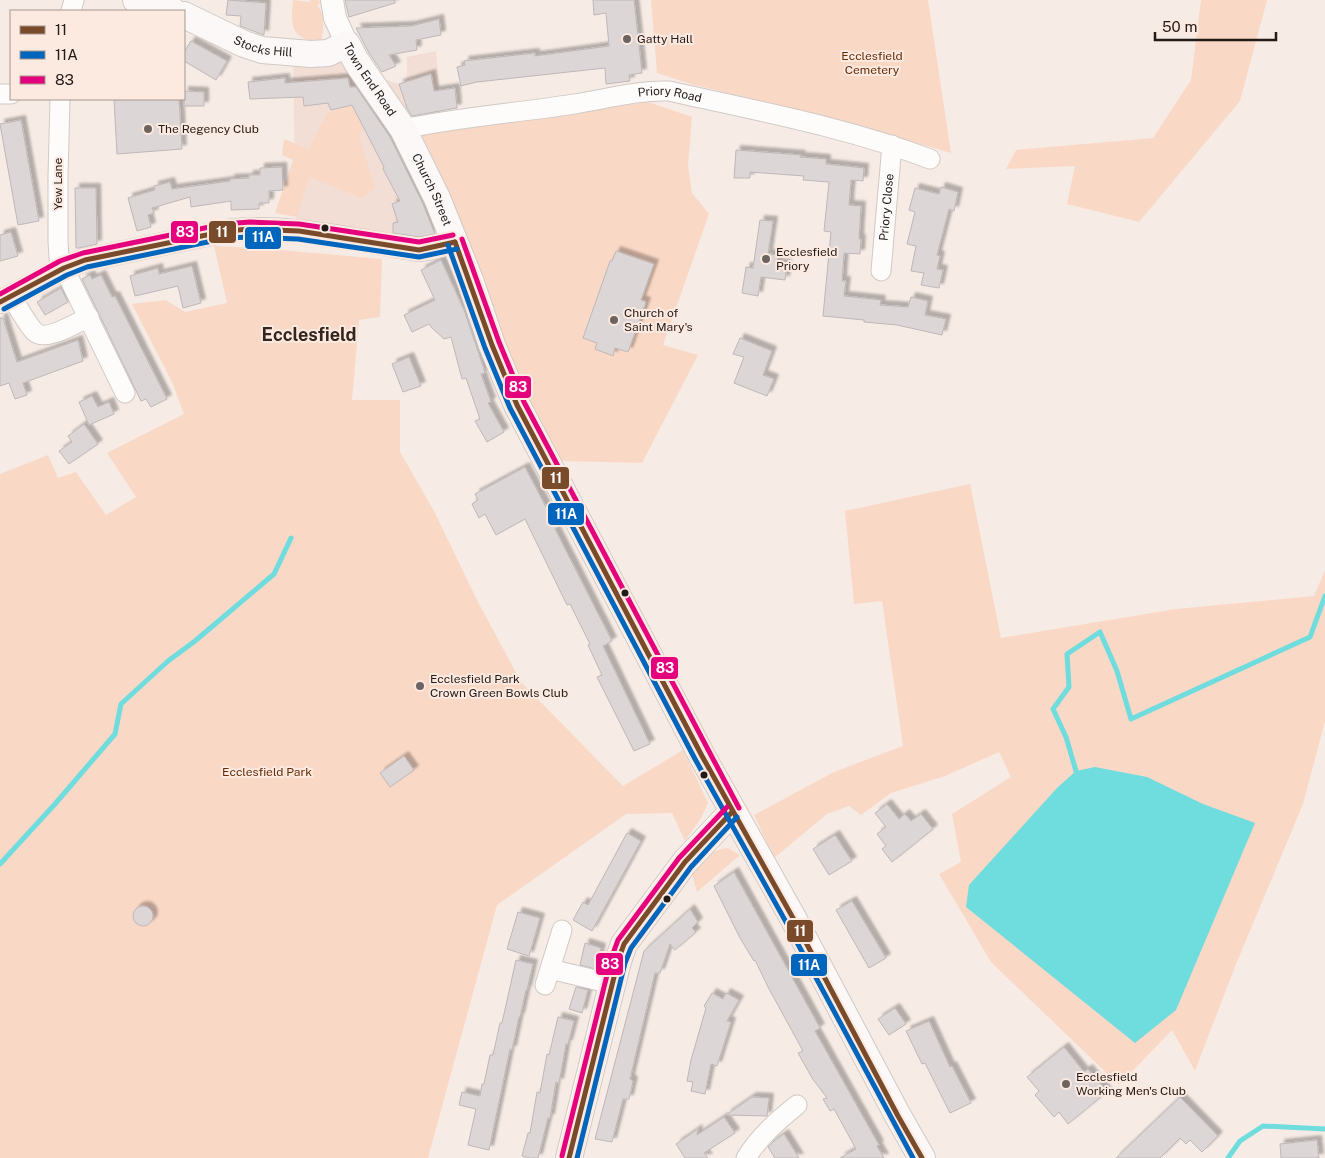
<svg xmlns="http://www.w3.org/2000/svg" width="1325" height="1158" font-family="'Public Sans',sans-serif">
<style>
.built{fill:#f2ded4}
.green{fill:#fad8c6}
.water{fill:#6fdcde}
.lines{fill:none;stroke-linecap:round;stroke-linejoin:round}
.stream{stroke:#6fdcde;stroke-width:5}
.building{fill:#ddd6d7;stroke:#beb7b8;filter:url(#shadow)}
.minor-casing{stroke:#d1c9c5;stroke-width:21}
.tertiary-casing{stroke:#d1c9c5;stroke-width:24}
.secondary-casing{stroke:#d1c9c5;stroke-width:28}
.minor{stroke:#fefcfb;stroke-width:19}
.tertiary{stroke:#fefcfb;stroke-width:22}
.secondary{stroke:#fbf8f7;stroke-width:26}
.bus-1-casing{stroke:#fce9df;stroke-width:9}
.bus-2-casing{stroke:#fce9df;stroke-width:9}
.bus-3-casing{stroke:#fce9df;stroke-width:9}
.bus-1{stroke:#7a4b2a;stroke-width:5}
.bus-2{stroke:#0065bd;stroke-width:5}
.bus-3{stroke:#e5007d;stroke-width:5}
.poi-dot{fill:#6c6460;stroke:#fce9df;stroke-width:2}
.bus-dot{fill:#221b18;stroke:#fce9df;stroke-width:2}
.labels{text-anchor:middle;stroke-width:4;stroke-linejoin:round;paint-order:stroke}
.poi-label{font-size:12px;fill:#221b18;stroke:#fce9df;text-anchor:start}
.street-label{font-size:12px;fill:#221b18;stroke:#fce9df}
.park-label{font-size:12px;fill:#662d0a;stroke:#fce9df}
.district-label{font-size:18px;font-weight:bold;fill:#34261f;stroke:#fce9df}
.line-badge{stroke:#fce9df;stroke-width:2}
.badge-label{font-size:14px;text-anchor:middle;font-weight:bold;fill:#fff}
</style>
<defs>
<filter id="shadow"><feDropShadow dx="4.5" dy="-4.5" stdDeviation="1" flood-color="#0004"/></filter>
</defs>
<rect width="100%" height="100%" fill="#f6ebe5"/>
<!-- built -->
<polygon class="built" points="436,51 439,88 446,131 423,134 463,242 296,231 293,54 328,53 364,73 399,84 407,81 407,57"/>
<!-- green -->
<g class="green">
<path d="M 293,0 L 310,2 L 310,0 L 319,0 L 320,4 L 317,5 C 326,15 323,26 322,39 L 316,42 C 289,37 291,22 293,0 Z"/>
<polygon points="651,0 928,0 951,153 849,123 691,84 657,73"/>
<polygon points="1201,0 1267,0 1240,101 1139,222 1067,204 1075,166 1006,169 1016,150 1153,138 1191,80"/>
<polygon points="648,102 692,117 688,166 692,193 709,214 663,345 698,355 642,463 560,461 515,382 422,135"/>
<polygon points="352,105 364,130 358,134 375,188 362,198 309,177 297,217 275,213 293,160 282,155 284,139 309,149 327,113"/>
<polygon points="214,246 258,248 382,259 380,317 359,320 352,400 400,400 400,452 434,511 477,600 521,682 623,786 683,750 708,803 701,818 685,841 672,813 626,814 497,905 428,1158 0,1158 0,474 48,455 58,478 76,472 106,515 136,497 107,453 184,414 172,382 132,304 166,300 185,312 227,303"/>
<polygon points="970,484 1001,638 1176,609 1314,596 1325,570 1325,721 1303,804 1234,969 1195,1071 1172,1030 1119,1085 991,962 939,874 961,862 952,814 1011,777 999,752 945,776 891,793 861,815 849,806 827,814 774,858 754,815 834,772 903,746 882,601 854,604 845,511"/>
<path d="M 728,848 L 740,855 L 697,892 L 692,874 C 704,860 709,850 728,848 Z"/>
</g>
<!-- water -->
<polygon class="water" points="1095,767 1147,777 1203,804 1255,823 1176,1010 1135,1043 966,907 969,885 1057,788 1076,771"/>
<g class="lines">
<!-- stream -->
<g class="stream">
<polyline points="1076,771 1066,737 1053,709 1069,687 1067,654 1100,632 1117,671 1131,719 1310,637 1325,596"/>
<polyline points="0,864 55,804 115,734 121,704 168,661 195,641 274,574 291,538"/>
<polyline points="1228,1158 1240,1141 1263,1126 1325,1129"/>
</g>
</g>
<!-- building -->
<g class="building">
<polygon points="228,0 266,3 264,35 240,26 241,16 226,15"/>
<polygon points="345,0 395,0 395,3 349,17"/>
<polygon points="593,0 634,0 642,73 629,75 630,81 606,84 605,68 477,82 461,86 457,67 465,65 464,61 535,53 535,56 609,46 606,13 594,15"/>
<polygon points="439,19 441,35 416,40 417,50 389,55 396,66 382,72 369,53 356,28 411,26"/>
<polygon points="191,41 227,61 216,80 184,61 184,52"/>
<polygon points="431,74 434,91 455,88 457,108 412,116 407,108 399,84"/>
<polygon points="285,78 285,83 348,78 350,87 356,87 390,137 423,204 435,234 419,237 393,233 393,223 398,222 392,204 400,201 383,169 384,167 352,105 331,110 328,103 304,106 303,97 250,99 248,82"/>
<polygon points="184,91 204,92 204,106 184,106"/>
<polygon points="126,99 179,99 182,149 117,154 114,100"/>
<polygon points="21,120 39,221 18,225 0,124"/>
<polygon points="736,150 801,155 800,157 826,159 826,164 864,168 863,181 851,180 849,205 861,206 859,239 861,239 860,254 844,253 842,281 846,281 844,296 881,300 880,305 908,307 911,297 928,301 925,315 946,319 942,335 897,325 864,322 864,320 823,316 831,232 824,231 829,182 803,180 804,176 750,172 750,178 734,178"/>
<polygon points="282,167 283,190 269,191 269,203 259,203 259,209 231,210 231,201 191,207 190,197 152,208 154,213 148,215 151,227 137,231 128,198 155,190 154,186 170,182 172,189 230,181 230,179 249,178 249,175 260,175 260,168"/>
<polygon points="941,187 958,192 954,211 949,209 937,255 940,256 937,269 943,270 939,288 921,285 924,273 911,271 916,246 907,244 915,212 909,210 915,188 939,194"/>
<polygon points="75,188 96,188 97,244 79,248 76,248"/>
<polygon points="760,220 773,221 768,254 778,255 777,263 787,264 785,280 761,277 758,296 742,293 746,267 753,268"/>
<polygon points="11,232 18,256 0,261 0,235"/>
<polygon points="616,251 654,264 641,300 646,302 628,352 615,348 613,356 595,349 597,343 583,338 610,261 612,261"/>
<polygon points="441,260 464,310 479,354 485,373 481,374 491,402 488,403 504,432 487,442 475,421 480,419 466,378 462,379 451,337 444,339 432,328 429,324 412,332 404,315 435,300 421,270"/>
<polygon points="192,266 201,303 183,308 178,286 135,296 130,276 158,268 159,274"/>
<polygon points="90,275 92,279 101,275 112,297 115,296 167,399 151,407 146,399 141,401 82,279"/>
<polygon points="61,288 68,302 45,315 37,302"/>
<polygon points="0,318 3,318 17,362 78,340 83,361 23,383 27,395 15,399 9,383 0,386"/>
<polygon points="740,338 772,351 763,375 774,379 767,396 734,383 744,357 733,354"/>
<polygon points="409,357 421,386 403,392 392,364"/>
<polygon points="92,396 98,407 109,402 114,414 89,425 79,402"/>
<polygon points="84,424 98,444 69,464 59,451 72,442 68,436"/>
<polygon points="525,467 557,528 555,529 612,641 603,646 650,744 634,751 597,677 602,675 588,645 590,644 570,604 567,605 525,519 496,535 485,514 479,518 472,504 478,500 475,494"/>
<polygon points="404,756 414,770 390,787 380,773"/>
<polygon points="887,804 899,819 905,814 911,821 921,814 933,829 892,862 882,849 886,846 877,834 886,827 875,813"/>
<polygon points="627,833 641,841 592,931 573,920 583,902 588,905"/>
<polygon points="835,835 852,861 829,875 813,849"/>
<polygon points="734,872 820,1028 815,1031 879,1145 877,1146 884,1158 840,1158 856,1149 834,1109 830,1111 823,1099 827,1098 812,1078 798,1053 803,1051 768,987 755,960 754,961 740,938 714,886"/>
<polygon points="852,901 886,958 869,968 836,910"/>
<circle cx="143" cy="916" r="10"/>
<polygon points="690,909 698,922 692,928 696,932 675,950 670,944 660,973 655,973 630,1079 633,1081 629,1099 623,1099 612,1142 595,1139 644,951"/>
<polygon points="518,912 540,918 529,956 507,949"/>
<polygon points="585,943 601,948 596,969 580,965"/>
<polygon points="516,960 533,964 527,990 526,990 520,1017 519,1017 512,1050 510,1049 489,1150 468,1145 476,1109 459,1105 462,1092 480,1096 482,1084 484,1084 490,1055 493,1055 500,1023 502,1023"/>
<polygon points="576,987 588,990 582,1013 569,1009"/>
<polygon points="712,993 723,999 726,993 739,1000 727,1021 731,1022 717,1066 711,1064 705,1094 691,1091 693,1082 687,1081 691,1060 706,1008 704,1006"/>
<polygon points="895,1008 906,1024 889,1035 878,1019"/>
<polygon points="558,1017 574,1021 568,1044 566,1044 559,1083 556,1082 550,1118 548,1118 538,1158 530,1158 522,1156 528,1133 530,1133 537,1092 540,1093 547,1054 549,1055"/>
<polygon points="929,1021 950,1067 952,1066 971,1103 950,1113 925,1063 922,1064 906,1031"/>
<polygon points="1064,1047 1084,1072 1088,1069 1107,1092 1068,1124 1059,1112 1054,1117 1035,1095 1039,1091 1027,1077"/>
<polygon points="752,1097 769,1098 767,1116 726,1115"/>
<polygon points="1180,1097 1218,1136 1202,1152 1190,1140 1186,1144 1180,1138 1160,1158 1116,1158"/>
<polygon points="724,1117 735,1133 704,1153 708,1158 685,1158 676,1144 698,1129 697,1135"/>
<polygon points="784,1134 799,1158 775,1158 768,1147 774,1141"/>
<polygon points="1317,1140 1319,1158 1281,1158 1280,1144"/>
</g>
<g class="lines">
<!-- minor casing -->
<g class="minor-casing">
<g id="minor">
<polyline points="71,11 74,0"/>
<polyline points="0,94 11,94"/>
<polyline points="60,99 58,176 58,241 59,258 125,393"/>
<path id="s1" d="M 403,129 C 460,117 517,113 574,104 C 606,99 637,90 669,91 C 757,111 846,127 930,159"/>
<path id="s2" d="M 881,271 L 892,145"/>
<path d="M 11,296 C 17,305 28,326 35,332 C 46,342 76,323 89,317"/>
<polyline points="550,969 612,984"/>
<polyline points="545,985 562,930"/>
<path d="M 746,1158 C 760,1136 777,1121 797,1105"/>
</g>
</g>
<!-- tertiary casing -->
<g class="tertiary-casing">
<g id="tertiary">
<polyline points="332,0 335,18 347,44"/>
<path d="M 0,302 L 64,268 L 85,260 L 226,231 C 290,223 356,241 419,250 L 433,248 L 455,242"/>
</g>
</g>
<!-- secondary casing -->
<g class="secondary-casing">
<g id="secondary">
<polyline points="136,0 173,11"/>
<path id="s3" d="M 184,15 L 244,44 L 262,50 L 311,54 L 328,53 L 347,44 L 356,61 L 403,129 L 437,198 L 470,280 L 492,345 L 517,405 L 702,756 L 793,918 L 898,1116 L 922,1158"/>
<polyline points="569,1158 618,961 624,944 685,862 732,812"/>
</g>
</g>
<!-- minor -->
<use href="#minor" class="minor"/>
<!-- tertiary -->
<use href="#tertiary" class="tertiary"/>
<!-- secondary -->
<use href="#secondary" class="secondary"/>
<!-- bus-1 casing -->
<g class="bus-1-casing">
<g id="bus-1">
<polyline points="455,242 492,345 517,405 702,756 793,918 898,1116 922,1158"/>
<polyline points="0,302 64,268 85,260 226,231 250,229 299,231 419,250 455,242"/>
<polyline points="569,1158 618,961 624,944 685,862 732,812"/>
</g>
</g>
<!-- bus-2 casing -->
<g class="bus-2-casing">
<g id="bus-2">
<polyline points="448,245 485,348 510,408 695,759 786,922 913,1158"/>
<polyline points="4,309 67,275 87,267 227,238 250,237 298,239 419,257 457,249"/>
<polyline points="577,1158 625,963 631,948 691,867 737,817"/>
</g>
</g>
<!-- bus-3 casing -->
<g class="bus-3-casing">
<g id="bus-3">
<polyline points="462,239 499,342 524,402 739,808"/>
<polyline points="0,294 60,261 83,253 224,224 250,222 299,224 419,242 453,235"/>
<polyline points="562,1156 611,959 618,940 679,858 727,807"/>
</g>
</g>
<!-- bus-1 -->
<use href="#bus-1" class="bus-1"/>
<!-- bus-2 -->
<use href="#bus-2" class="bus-2"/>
<!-- bus-3 -->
<use href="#bus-3" class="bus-3"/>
</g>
<!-- markers -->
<g class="poi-dot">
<circle cx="627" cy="39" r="5"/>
<circle cx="148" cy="129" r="5"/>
<circle cx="766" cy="259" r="5"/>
<circle cx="614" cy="320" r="5"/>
<circle cx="420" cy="686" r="5"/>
<circle cx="1066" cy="1084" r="5"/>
</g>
<g class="bus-dot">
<circle cx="325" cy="228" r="4.5"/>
<circle cx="625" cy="593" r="4.5"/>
<circle cx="704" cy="775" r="4.5"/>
<circle cx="667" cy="899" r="4.5"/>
</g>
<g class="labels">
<!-- poi labels -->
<g class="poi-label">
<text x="637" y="43">Gatty Hall</text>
<text x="158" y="133">The Regency Club</text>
<text x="776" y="256">Ecclesfield<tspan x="776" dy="14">Priory</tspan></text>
<text x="624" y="317">Church of<tspan x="624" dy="14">Saint Mary's</tspan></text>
<text x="430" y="683">Ecclesfield Park<tspan x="430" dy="14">Crown Green Bowls Club</tspan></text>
<text x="1076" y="1081">Ecclesfield<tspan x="1076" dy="14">Working Men's Club</tspan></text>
</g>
<!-- street labels -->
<g class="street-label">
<text dy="4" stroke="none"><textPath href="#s3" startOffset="86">Stocks Hill</textPath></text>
<text dy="4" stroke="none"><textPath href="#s3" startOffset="215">Town End Road</textPath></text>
<text dy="4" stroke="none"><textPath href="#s1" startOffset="270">Priory Road</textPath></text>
<text transform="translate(58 184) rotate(-90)" y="4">Yew Lane</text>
<text dy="4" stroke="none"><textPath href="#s3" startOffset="342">Church Street</textPath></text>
<text dy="4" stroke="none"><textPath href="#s2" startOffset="64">Priory Close</textPath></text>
</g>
<!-- park labels -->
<g class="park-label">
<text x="872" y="60">Ecclesfield<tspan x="872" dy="14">Cemetery</tspan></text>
<text x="267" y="776">Ecclesfield Park</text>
</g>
<!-- district labels -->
<g class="district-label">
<text x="309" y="341">Ecclesfield</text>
</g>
</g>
<g class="line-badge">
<rect x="208" y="220" width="29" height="24" rx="5" fill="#7a4b2a"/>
<rect x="170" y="220" width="29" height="24" rx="5" fill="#e5007d"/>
<rect x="244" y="226" width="38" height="24" rx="5" fill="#0065bd"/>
<rect x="504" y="375" width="28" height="24" rx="5" fill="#e5007d"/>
<rect x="541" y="466" width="29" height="24" rx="5" fill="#7a4b2a"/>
<rect x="547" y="502" width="38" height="24" rx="5" fill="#0065bd"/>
<rect x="650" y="656" width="29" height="24" rx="5" fill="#e5007d"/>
<rect x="786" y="919" width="28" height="24" rx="5" fill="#7a4b2a"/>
<rect x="595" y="952" width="29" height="24" rx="5" fill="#e5007d"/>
<rect x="790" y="953" width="38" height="24" rx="5" fill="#0065bd"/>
</g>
<g class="badge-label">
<text x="222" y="237">11</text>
<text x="185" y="237">83</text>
<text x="263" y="242">11A</text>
<text x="518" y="392">83</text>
<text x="556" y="483">11</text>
<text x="566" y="519">11A</text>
<text x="665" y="673">83</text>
<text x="800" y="936">11</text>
<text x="610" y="969">83</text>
<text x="809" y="970">11A</text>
</g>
<!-- legend -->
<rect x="10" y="10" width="175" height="90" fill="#fce9df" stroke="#a5978f"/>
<rect x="20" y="26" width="25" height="8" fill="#7a4b2a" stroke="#a5978f"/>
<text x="55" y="35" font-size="15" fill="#221b18">11</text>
<rect x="20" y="51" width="25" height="8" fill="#0065bd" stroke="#a5978f"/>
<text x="55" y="60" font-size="15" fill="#221b18">11A</text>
<rect x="20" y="76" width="25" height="8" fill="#e5007d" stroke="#a5978f"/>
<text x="55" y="85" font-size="15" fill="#221b18">83</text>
<!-- scale -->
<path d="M1155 32v8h121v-8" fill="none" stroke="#221b18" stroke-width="2.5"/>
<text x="1162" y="32" font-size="15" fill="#221b18" stroke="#fce9df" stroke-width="4" paint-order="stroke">50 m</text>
</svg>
